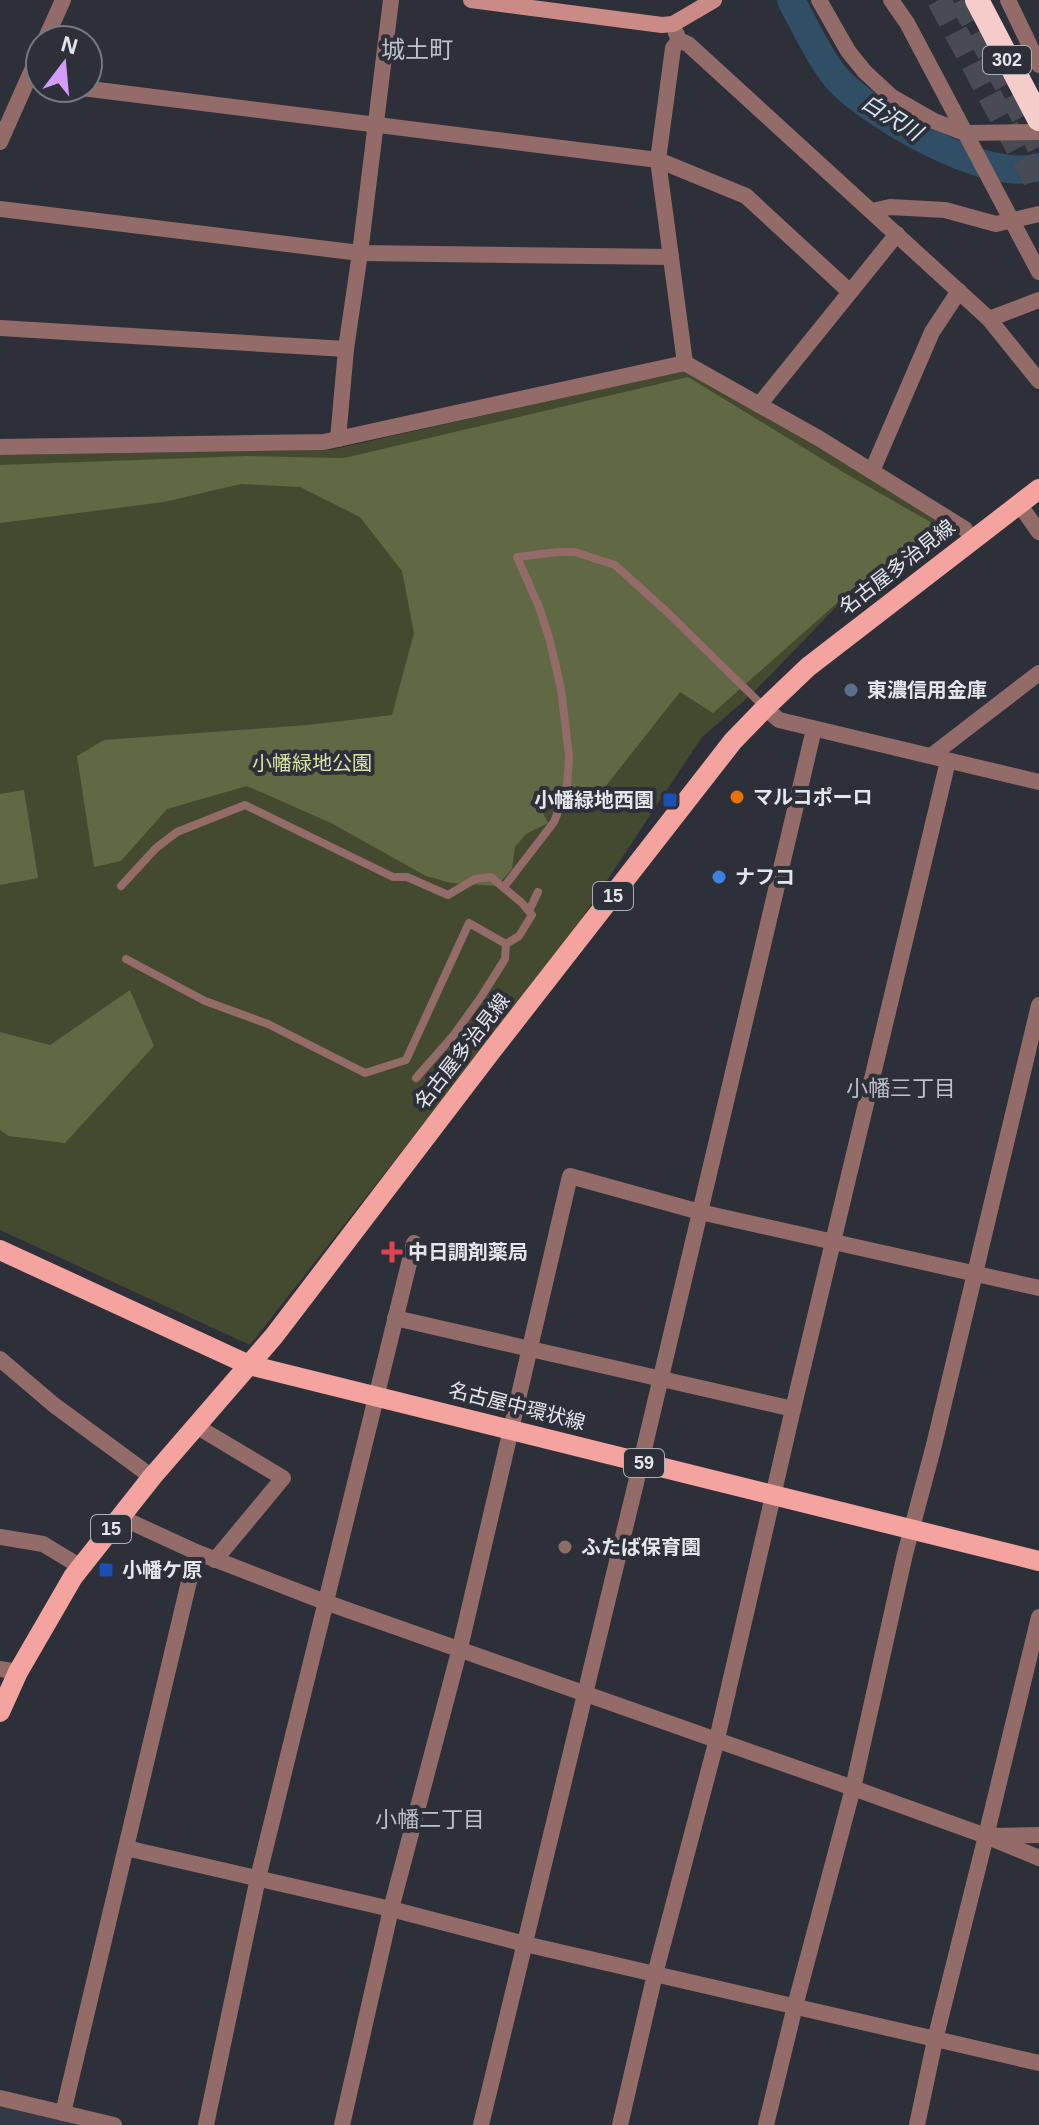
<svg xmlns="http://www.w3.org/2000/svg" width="1039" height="2125" font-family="Helvetica,'Noto Sans JP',sans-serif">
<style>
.built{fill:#343947}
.green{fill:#444a2f}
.forest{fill:#606844}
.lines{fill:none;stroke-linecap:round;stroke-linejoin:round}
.river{stroke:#304f67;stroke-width:28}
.highway-tunnel{stroke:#484b54;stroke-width:24;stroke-dasharray:24 12;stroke-linecap:butt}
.lane{stroke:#936b68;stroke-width:8}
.street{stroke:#936b68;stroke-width:16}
.secondary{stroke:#ca8b86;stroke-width:16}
.primary{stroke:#f5a39e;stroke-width:20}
.highway{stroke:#f5ccc9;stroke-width:24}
.service-dot{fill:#5c6f8a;stroke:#2d3039;stroke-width:3}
.food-dot{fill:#e8710a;stroke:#2d3039;stroke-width:3}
.transit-dot{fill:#1a4fb4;stroke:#2d3039;stroke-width:3}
.shop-dot{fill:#3f7fe0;stroke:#2d3039;stroke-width:3}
.health-dot{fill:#e0444e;stroke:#2d3039;stroke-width:3}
.education-dot{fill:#8d6e63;stroke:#2d3039;stroke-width:3}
.labels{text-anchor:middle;stroke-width:8;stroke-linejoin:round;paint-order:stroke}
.shield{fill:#2d3039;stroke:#adafb6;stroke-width:2}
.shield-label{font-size:18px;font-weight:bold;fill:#e4e6ec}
.street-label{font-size:20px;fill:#e4e6ec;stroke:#2d3039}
.poi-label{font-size:20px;font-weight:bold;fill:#e4e6ec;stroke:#2d3039;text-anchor:start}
.park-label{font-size:20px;fill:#d6e4a4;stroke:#2d3039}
.water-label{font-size:22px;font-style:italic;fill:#d2e8fa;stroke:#2d3039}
.neighbourhood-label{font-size:22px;fill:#bdc1cc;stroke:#2d3039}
.quarter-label{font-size:24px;fill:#bdc1cc;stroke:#2d3039}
</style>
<rect width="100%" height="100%" fill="#2d3039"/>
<!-- built -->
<polygon class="built" points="0,2106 76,2125 0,2125"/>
<!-- green -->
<polygon class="green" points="694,368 948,527 838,605 752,694 702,737 568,939 250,1345 0,1230 0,455 330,450"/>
<!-- forest -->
<g class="forest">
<polygon points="688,377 843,472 939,527 855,587 713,713 680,692 590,806 570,795 552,793 541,809 548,823 526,834 515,847 512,869 497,886 451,883 426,876 331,823 247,786 167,809 121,861 94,867 77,756 104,740 307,725 392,715 414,633 402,571 360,517 300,487 241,484 164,502 0,523 0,465 247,456 344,458"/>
<polygon points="24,790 38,878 0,885 0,794"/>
<polygon points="130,990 154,1046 65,1143 9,1136 0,1130 0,1032 50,1045"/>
</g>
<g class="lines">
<!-- river -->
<path class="river" d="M 791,0 C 804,24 823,66 842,84 C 880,120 987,183 1039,167"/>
<!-- highway-tunnel -->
<g class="highway-tunnel">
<polyline points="939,0 1039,188"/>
<polyline points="961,0 1039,147"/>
</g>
<!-- lane -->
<g class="lane">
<polyline points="121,886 156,848 177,832 245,805 393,877 407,877 448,895 475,879 491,877 522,903 532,915 519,936 506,944 469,923 406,1060 365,1073 268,1024 205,1001 126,959"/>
<polyline points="504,887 554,822 567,789 569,756 561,689 550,641 539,607 517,557 558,552 575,552 615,565 666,611 763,706"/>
<polyline points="529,911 538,892"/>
<polyline points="416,1078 453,1036 481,997 505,959 506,944"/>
</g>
<!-- street -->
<g class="street">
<polyline points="819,0 848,51 865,72 892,97 934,121 965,133 1039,132"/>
<polyline points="891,0 907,23 1039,272"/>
<polyline points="1008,0 1039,65"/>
<polyline points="676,33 679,40 688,44 989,319 1039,381"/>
<polyline points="45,40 63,0"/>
<polyline points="82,88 658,160 746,196 850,292"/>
<polyline points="0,142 40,52"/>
<polyline points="0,209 360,253 671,257"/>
<polyline points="872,211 890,207 945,210 996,224 1039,214"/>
<polyline points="989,319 1039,300"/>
<polyline points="0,328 346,349 360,253 391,0"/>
<polyline points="685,363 820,439 965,529"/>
<polyline points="759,405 897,234"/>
<polyline points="338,439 346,349"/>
<polyline points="0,447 324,442 685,363 658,160 673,48 679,40"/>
<polyline points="872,471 932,332 959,291"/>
<polyline points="1019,504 1039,532"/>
<polyline points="765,708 779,720 1039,782"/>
<polyline points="931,756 1039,673"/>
<polyline points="395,1318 793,1409"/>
<polyline points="0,1359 54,1405 152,1477"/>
<polyline points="196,1426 283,1478 215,1560"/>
<polyline points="120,1517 196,1552 325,1602 853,1788 986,1836 1039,1858"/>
<polyline points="0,1537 43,1544 81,1567"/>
<polyline points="1039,1617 986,1836 1039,1835"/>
<polyline points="0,1669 18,1672"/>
<polyline points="126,1848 391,1909 525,1944 1039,2063"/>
<polyline points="0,2098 114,2125"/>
<polyline points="63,2113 196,1552"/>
<polyline points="206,2125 258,1878 414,1243"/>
<polyline points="342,2125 391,1909 460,1648 570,1176 700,1212 1039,1288"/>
<polyline points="481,2125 641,1462 814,729"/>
<polyline points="620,2125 655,1974 717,1739 793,1409 948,761"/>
<polyline points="766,2125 795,2006 853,1788 905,1554 934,1445 1039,1005"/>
<polyline points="917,2125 935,2040 986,1836"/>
</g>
<!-- secondary -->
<polyline class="secondary" points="471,0 662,25 673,24 714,0"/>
<!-- primary -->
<g class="primary">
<polyline points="0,1250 249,1365 1039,1561"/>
<polyline points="0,1712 18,1672 73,1577 152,1477 274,1336 493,1049 733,741 765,708 808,667 1039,489"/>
</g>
<!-- highway -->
<polyline class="highway" points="977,0 1039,119"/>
</g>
<!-- markers -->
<circle class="service-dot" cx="851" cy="690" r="8"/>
<circle class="food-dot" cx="737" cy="797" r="8"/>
<g class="transit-dot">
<rect x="662" y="792" width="16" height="16" rx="4"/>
<rect x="98" y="1562" width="16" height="16" rx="4"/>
</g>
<circle class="shop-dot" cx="719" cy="877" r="8"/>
<path class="health-dot" d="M388 1240h8v8h8v8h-8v8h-8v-8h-8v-8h8z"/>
<circle class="education-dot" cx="565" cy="1547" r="8"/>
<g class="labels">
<!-- shield labels -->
<g class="shield">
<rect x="983" y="46" width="48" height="28" rx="6"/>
<rect x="593" y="882" width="40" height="28" rx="6"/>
<rect x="624" y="1449" width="40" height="28" rx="6"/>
<rect x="91" y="1515" width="40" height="28" rx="6"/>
</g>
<g class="shield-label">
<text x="1007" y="66">302</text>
<text x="613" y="902">15</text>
<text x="644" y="1469">59</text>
<text x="111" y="1535">15</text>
</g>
<!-- street labels -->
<g class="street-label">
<text transform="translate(897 567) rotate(-38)" y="7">名古屋多治見線</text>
<text transform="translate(462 1051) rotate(-52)" y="7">名古屋多治見線</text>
<text transform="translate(517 1406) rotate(14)" y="7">名古屋中環状線</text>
</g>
<!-- poi labels -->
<g class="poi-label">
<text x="867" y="697">東濃信用金庫</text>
<text x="753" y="804">マルコポーロ</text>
<text x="654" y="807" text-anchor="end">小幡緑地西園</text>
<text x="735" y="884">ナフコ</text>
<text x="408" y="1259">中日調剤薬局</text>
<text x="581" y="1554">ふたば保育園</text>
<text x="122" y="1577">小幡ケ原</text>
</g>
<!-- park labels -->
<g class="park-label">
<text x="312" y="770">小幡緑地公園</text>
</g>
<!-- water labels -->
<g class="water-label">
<text transform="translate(892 117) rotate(32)" y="8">白沢川</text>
</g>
<!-- neighbourhood labels -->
<g class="neighbourhood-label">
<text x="901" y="1096">小幡三丁目</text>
<text x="430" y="1827">小幡二丁目</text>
</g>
<!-- quarter labels -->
<g class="quarter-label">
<text x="417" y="58">城土町</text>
</g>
</g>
<!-- north arrow -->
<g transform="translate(64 64) rotate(16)"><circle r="38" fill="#2d3039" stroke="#767981" stroke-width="2"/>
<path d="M0-6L14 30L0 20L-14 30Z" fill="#d39cfc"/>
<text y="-12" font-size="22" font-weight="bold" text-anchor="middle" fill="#e4e6ec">N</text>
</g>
</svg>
